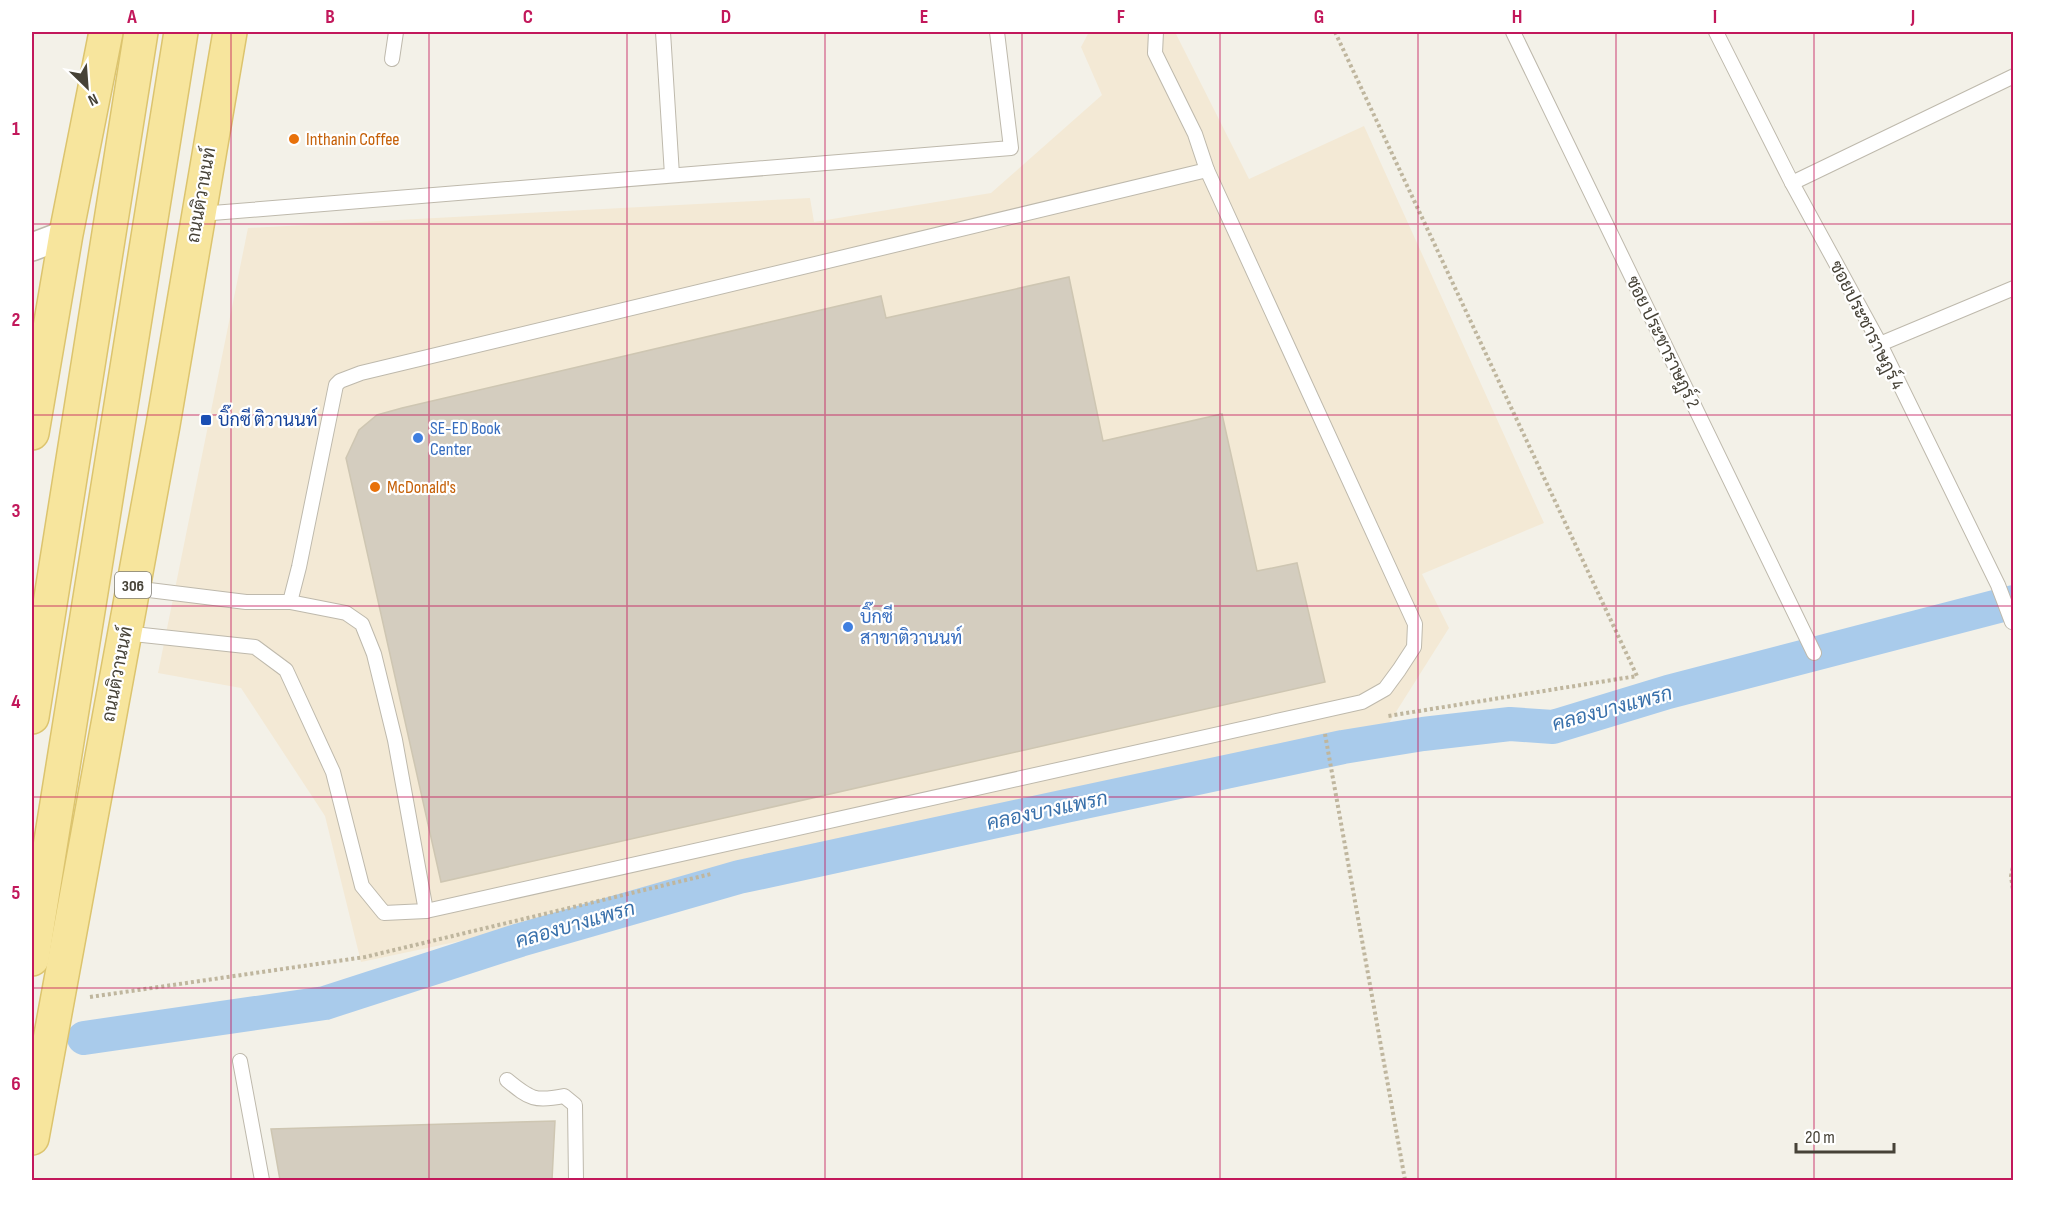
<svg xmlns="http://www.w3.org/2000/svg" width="2045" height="1212" font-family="'Sofia Sans Condensed',Sarabun,sans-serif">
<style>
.commercial{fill:#f3e9d5}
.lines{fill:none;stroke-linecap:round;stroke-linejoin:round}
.canal{stroke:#a9cbeb;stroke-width:34}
.building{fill:#d4cdbf;stroke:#cec6b2;stroke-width:1.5}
.lane-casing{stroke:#beb9ac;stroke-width:16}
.street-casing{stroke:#beb9ac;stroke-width:30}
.primary-casing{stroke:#dcc46e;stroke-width:36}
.path{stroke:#bfb69e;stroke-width:4;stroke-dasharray:3 3;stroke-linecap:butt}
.lane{stroke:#fff;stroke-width:14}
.street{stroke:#fff;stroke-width:27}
.primary{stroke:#f7e59d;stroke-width:33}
.grid{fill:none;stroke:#c2185b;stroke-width:1.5;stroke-opacity:0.55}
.food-dot{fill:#e8710a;stroke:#fff;stroke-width:2}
.transit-dot{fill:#1a4fb4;stroke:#fff;stroke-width:2}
.shop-dot{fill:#3f7fe0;stroke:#fff;stroke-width:2}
.labels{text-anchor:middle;stroke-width:4.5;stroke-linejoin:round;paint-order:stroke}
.shield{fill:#fff;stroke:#7e7b73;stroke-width:1.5}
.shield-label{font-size:16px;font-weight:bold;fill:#464237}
.food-label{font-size:18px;fill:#c56008;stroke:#fff;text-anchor:start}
.street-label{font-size:18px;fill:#464237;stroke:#fff}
.transit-label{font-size:18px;fill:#164399;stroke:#fff;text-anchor:start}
.shop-label{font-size:18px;fill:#366cbe;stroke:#fff;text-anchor:start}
.water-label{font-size:20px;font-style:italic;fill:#3870ab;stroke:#fff}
.neatline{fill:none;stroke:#c2185b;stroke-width:2}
.grid-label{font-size:20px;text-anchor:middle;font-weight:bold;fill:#c2185b}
</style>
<rect width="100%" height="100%" fill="#f3f1e8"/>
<!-- commercial -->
<polygon class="commercial" points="1089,32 1175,32 1249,179 1364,126 1544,523 1422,574 1449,628 1389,723 1244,776 361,962 325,816 241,688 158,673 248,228 810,198 814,222 991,193 1102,95 1081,47"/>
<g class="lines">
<!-- canal -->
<polyline class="canal" points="84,1038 325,1003 520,940 739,877 1066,806 1343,747 1423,734 1510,724 1553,727 1668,692 2014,602"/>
</g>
<!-- building -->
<g class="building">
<polygon points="1069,277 1103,441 1222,414 1257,571 1297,563 1325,682 441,882 346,458 359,430 377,415 402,408 881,296 886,318"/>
<polygon points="555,1121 552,1180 280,1180 271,1129"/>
</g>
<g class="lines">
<!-- lane casing -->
<g class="lane-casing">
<g id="lane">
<polyline points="663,32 672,175"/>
<polyline points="1156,32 1155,53 1195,134 1207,170"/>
<polyline points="1513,32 1814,653"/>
<polyline points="1716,32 1792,183 1880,344 1998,585 2012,622"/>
<polyline points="392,59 396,32"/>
<polyline points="1792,183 2014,76"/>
<polyline points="200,214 1011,148 997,32"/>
<polyline points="1880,344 2014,288"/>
<polyline points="290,602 299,567 336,385 340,381 361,373 1207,170 1415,624 1414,647 1399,670 1385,689 1362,702 426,911"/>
<polyline points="124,633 255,647 286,670 333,772 362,886 384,913 426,911 395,740 374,654 362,624 346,613 290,602 246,602 133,588"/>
<polyline points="240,1061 262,1180"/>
<path d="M 507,1080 C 530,1099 535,1102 564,1096 L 575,1105 L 576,1180"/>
</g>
</g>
<!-- street casing -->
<g class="street-casing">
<polyline id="street" points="32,247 66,234"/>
</g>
<!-- primary casing -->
<g class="primary-casing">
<g id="primary">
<polyline points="32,433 66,234 106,32"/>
<polyline points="32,717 141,32"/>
<polyline points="32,959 181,32"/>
<polyline points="32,1138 163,425 230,32"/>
</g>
</g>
<!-- path -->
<g class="path">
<polyline points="1335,32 1637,676 1388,716"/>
<polyline points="1325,734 1405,1180"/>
<polyline points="2014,862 2011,876 2014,897"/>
<polyline points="90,997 365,957 711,874"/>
</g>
<!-- lane -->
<use href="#lane" class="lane"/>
<!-- street -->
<use href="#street" class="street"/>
<!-- primary -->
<use href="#primary" class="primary"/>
</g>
<!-- grid -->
<path class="grid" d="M 231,32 L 231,1180M 429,32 L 429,1180M 627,32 L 627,1180M 825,32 L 825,1180M 1022,32 L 1022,1180M 1220,32 L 1220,1180M 1418,32 L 1418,1180M 1616,32 L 1616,1180M 1814,32 L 1814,1180M 32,224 L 2014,224M 32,415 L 2014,415M 32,606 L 2014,606M 32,797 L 2014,797M 32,988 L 2014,988"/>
<!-- markers -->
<g class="food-dot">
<circle cx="294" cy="139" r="6"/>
<circle cx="375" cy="487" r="6"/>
</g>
<rect class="transit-dot" x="200" y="414" width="12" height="12" rx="3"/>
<g class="shop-dot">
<circle cx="418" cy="438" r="6"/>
<circle cx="848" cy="627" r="6"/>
</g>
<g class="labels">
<!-- shield labels -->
<rect class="shield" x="115" y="572" width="36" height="26" rx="4.5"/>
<g class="shield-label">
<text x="133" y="591">306</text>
</g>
<!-- food labels -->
<g class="food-label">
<text x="306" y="145">Inthanin Coffee</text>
<text x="387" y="493">McDonald's</text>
</g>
<!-- street labels -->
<g class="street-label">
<text transform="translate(201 195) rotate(-80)" y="6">ถนนติวานนท์</text>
<text transform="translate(1867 325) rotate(63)" y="6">ซอยประชาราษฎร์ 4</text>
<text transform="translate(1663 342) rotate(64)" y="6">ซอย ประชาราษฎร์ 2</text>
<text transform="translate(117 674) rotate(-79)" y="6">ถนนติวานนท์</text>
</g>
<!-- transit labels -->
<g class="transit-label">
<text x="218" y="426">บิ๊กซี ติวานนท์</text>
</g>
<!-- shop labels -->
<g class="shop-label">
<text x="430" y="434">SE-ED Book<tspan x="430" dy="21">Center</tspan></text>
<text x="860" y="623">บิ๊กซี<tspan x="860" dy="21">สาขาติวานนท์</tspan></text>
</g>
<!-- water labels -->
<g class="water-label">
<text transform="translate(1612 708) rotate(-15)" y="7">คลองบางแพรก</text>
<text transform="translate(1047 810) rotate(-12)" y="7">คลองบางแพรก</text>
<text transform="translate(575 924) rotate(-16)" y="7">คลองบางแพรก</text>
</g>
</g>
<!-- border -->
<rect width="2045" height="1212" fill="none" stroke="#ffffff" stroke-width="66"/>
<!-- north arrow -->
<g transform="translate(87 87) rotate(155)" stroke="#ffffff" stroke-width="4.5" paint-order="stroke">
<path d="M0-4.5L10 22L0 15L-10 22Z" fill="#464237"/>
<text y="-9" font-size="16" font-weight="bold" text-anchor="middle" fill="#464237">N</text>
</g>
<!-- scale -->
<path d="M1796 1143v9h98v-9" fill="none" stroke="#464237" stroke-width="3"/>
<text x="1805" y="1143" font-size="18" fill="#464237" stroke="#ffffff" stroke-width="4.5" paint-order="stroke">20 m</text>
<rect x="33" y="33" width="1979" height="1146" class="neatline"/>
<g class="grid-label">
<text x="132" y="23">A</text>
<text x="330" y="23">B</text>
<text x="528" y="23">C</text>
<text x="726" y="23">D</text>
<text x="924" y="23">E</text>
<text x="1121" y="23">F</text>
<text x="1319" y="23">G</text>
<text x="1517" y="23">H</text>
<text x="1715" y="23">I</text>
<text x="1913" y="23">J</text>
<text x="16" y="135">1</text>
<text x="16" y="326">2</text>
<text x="16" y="517">3</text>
<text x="16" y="708">4</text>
<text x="16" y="899">5</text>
<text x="16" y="1090">6</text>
</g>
</svg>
